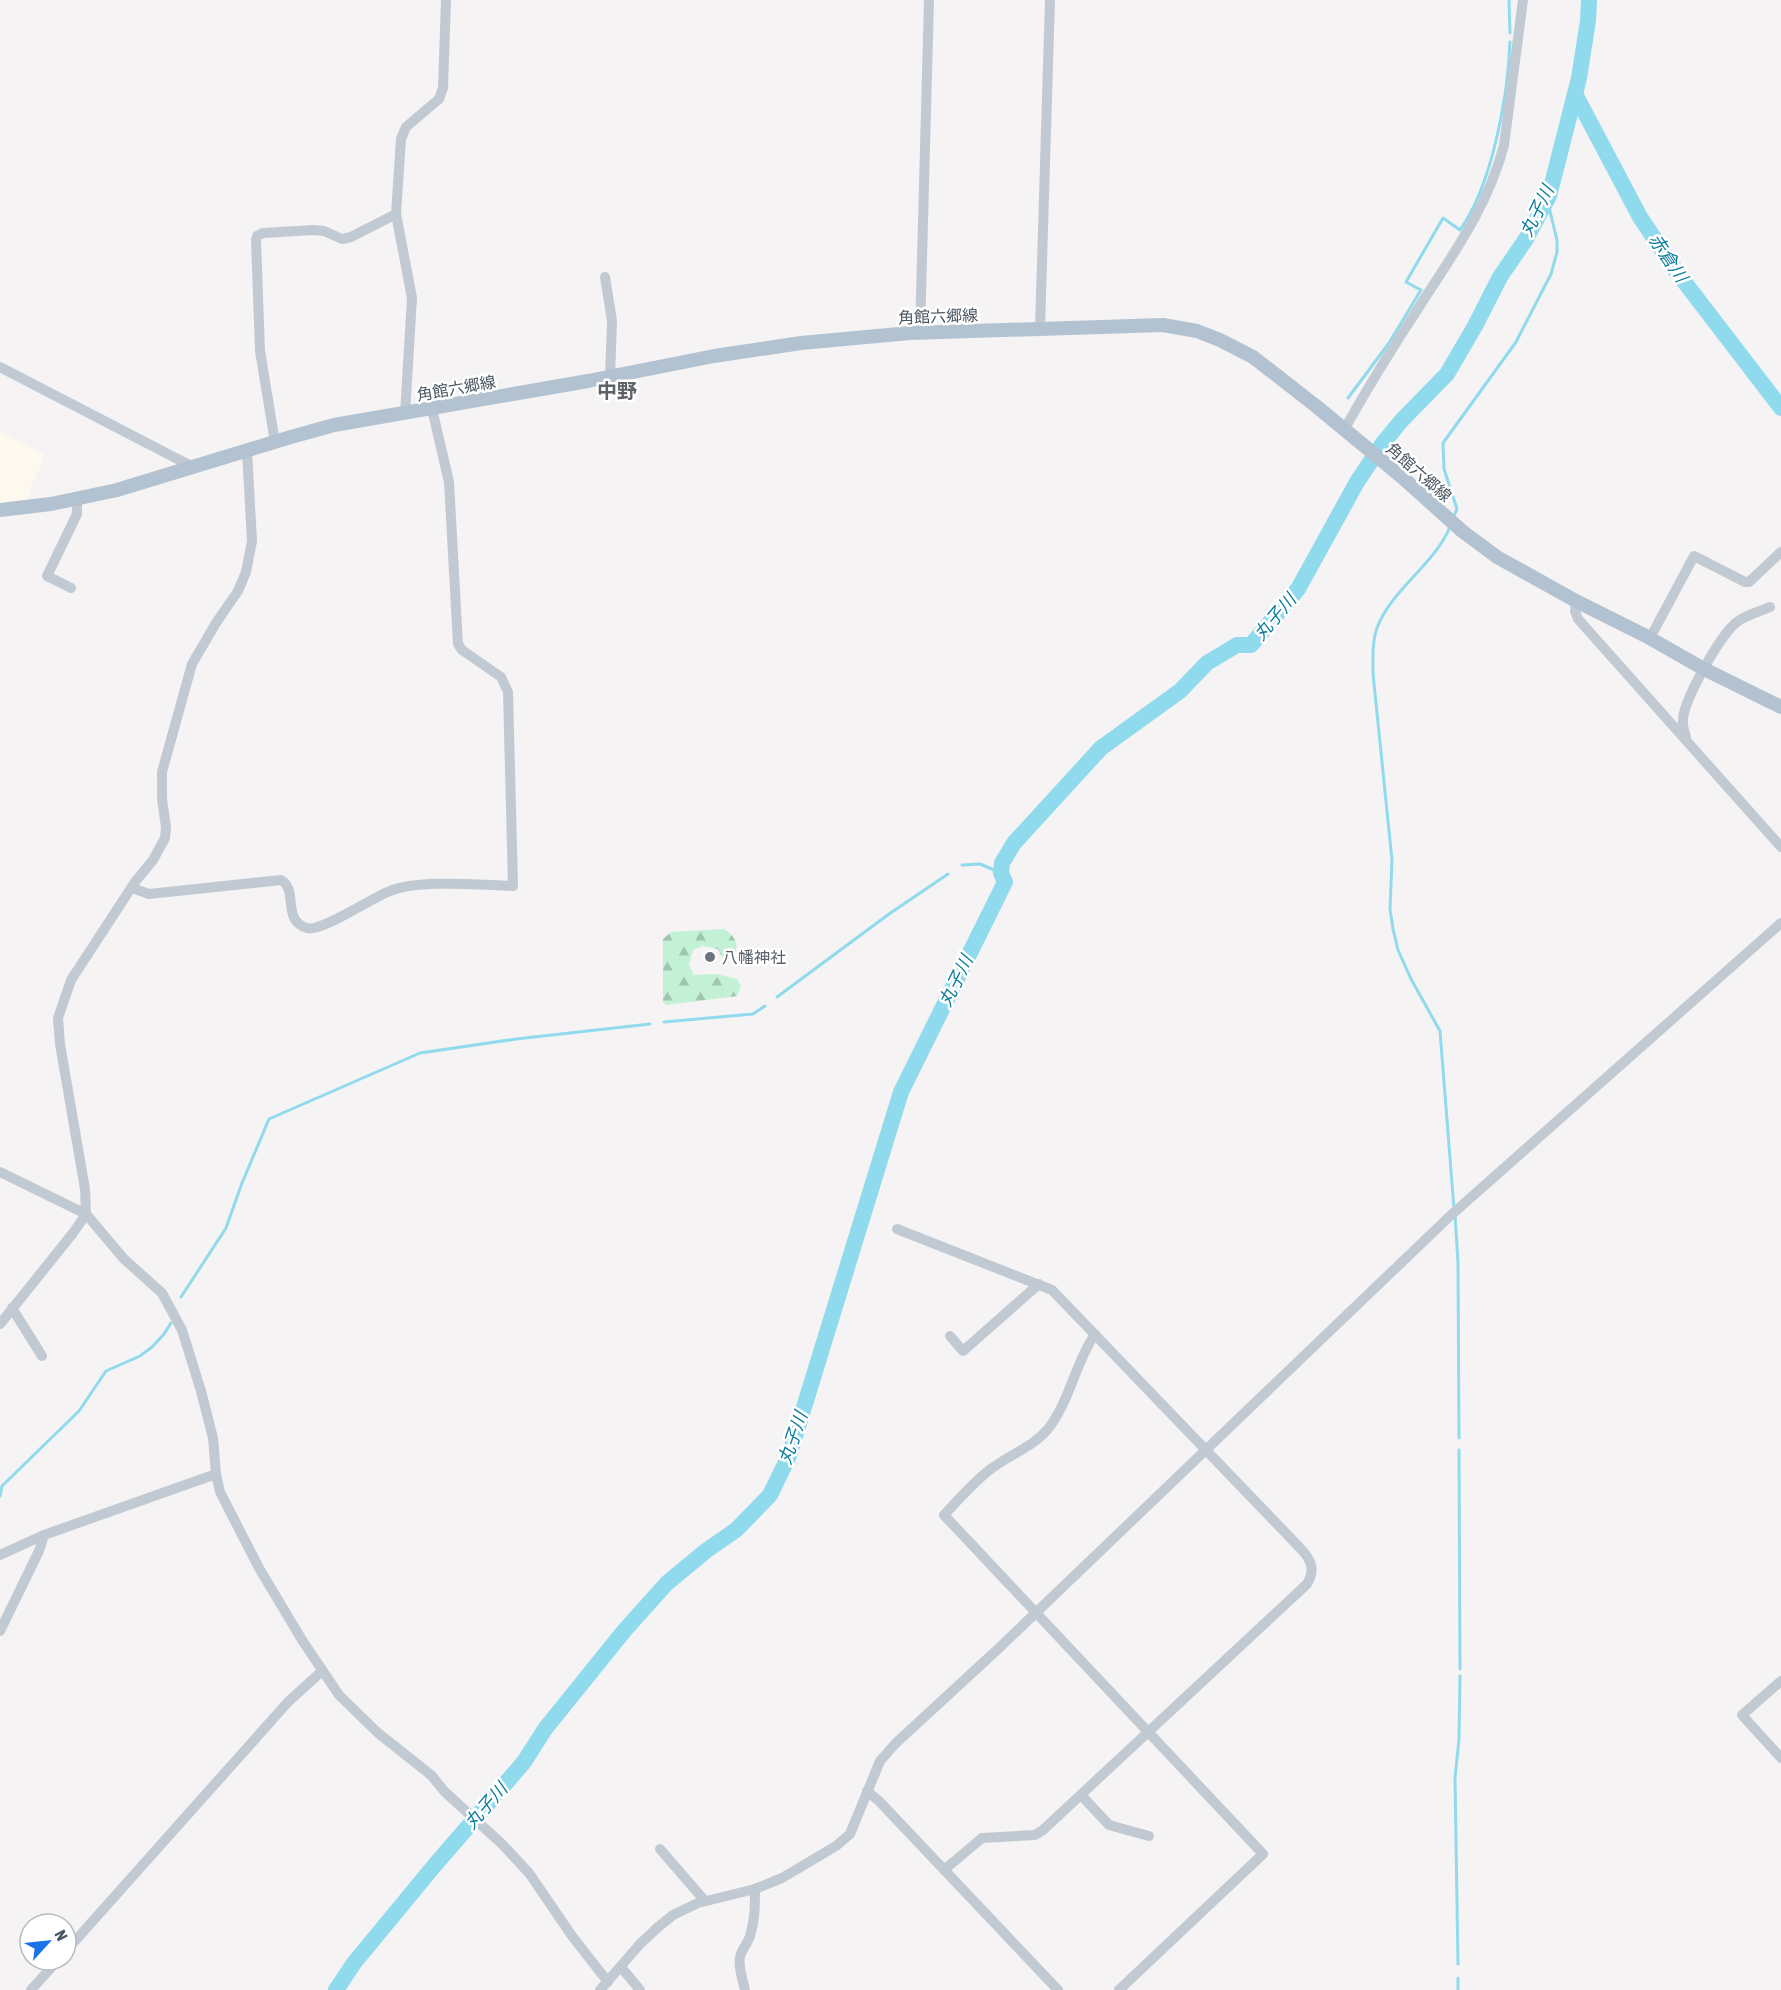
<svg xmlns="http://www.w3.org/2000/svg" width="1781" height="1990" font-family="'Asap Condensed','Noto Sans JP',sans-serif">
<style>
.commercial{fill:#fdf9ef}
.forest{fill:url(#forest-firs)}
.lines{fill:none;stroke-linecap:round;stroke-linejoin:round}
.stream{stroke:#90daee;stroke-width:3}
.river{stroke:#90daee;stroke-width:16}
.minor{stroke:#c1cad2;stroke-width:10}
.major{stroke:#b3c2d1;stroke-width:14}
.worship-dot{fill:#6b7280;stroke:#fff;stroke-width:2}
.labels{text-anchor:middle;stroke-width:5;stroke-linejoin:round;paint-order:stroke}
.street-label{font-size:16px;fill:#4a5661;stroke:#fff}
.worship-label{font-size:16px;fill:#5b616d;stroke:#fff;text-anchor:start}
.water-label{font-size:18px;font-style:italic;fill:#0c7c9b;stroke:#fff}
.quarter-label{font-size:20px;font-weight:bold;fill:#5f6368;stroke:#fff}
</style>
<defs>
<pattern id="forest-firs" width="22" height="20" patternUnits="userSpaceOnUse" patternTransform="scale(1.5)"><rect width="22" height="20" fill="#c3f1d5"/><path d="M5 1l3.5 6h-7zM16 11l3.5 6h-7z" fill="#a0c6b0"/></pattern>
</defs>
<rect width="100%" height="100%" fill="#f5f3f3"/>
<!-- commercial -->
<polygon class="commercial" points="0,432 45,455 26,500 0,504"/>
<!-- forest -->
<path class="forest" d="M 724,929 C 735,936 742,947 731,958 L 723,959 L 718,949 L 703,946 L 693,950 L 689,965 L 694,975 L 716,974 L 737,979 L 741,986 L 737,996 L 666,1005 L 663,1002 L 663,939 L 671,932 Z"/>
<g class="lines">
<!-- stream -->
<g class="stream">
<polyline points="1509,0 1510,33"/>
<path d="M 1348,398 L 1389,343 L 1421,290 L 1406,282 L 1443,218 L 1460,230 C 1492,185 1508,97 1510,42"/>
<polyline points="1453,518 1457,509 1444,469 1443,443 1516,342 1551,274 1557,252 1557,240 1547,199"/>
<path d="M 1450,527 C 1434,565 1391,590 1377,628 C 1372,642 1373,658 1373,674 L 1392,860 L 1390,909 L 1393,929 L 1398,950 L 1411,979 L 1440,1031 L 1454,1209"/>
<polyline points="962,865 980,864 1001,873"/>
<polyline points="777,997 889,914 948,874"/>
<polyline points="664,1022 753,1014 765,1006"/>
<polyline points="1455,1215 1458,1263 1459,1438"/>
<polyline points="181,1297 226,1228 242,1183 269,1119 420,1053 516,1039 650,1024"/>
<polyline points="1459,1450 1460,1669"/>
<polyline points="0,1496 2,1486 79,1411 106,1371 140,1356 152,1347 164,1334 171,1323"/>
<polyline points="1458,1964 1455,1778 1459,1739 1460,1676"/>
<polyline points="1458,1978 1458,1990"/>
</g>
<!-- river -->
<g class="river">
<polyline points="1575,94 1640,217 1676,271 1781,408"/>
<polyline points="336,1990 354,1963 434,1866 524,1762 545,1729 624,1631 667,1583 707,1550 736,1530 770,1495 789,1456 901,1092 1005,882 1001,873 1002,863 1014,843 1101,748 1180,691 1207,663 1237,645 1251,645 1298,589 1357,482 1383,443 1402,420 1447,374 1475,326 1500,277 1526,239 1549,196 1579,78 1588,21 1589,0"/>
</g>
<!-- minor -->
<g class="minor">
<polyline points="605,277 612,321 610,377"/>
<polyline points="1040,328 1050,0"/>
<polyline points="920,333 929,0"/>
<polyline points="0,367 193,467"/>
<polyline points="405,414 412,298 396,214 401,139 406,127 439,99 443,88 446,0"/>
<path d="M 1344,430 C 1368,387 1394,345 1421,304 C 1454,253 1489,204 1504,145 L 1523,0"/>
<polyline points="275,442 260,351 256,240 257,236 263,233 314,230 324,231 342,239 351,237 396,214"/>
<polyline points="71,588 47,576 77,514 77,499"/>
<polyline points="1576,601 1575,611 1578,619 1781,847"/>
<polyline points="1650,638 1694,556 1745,582 1749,582 1781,552"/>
<path d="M 1686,737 C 1684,731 1682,725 1683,719 C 1685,698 1720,635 1737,622 C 1746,615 1759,612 1770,607"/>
<path d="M 132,888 L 149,894 L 281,880 C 299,890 281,920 307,928 C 320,933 373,897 390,891 C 420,879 479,885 513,886 L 508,692 L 501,677 L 462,650 L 458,644 L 449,482 L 432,409"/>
<polyline points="0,1172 86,1214 124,1259 162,1293 182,1330 201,1391 213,1438 216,1474 220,1492 259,1568 302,1640 339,1695 378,1733 431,1775 445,1792 502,1844 529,1873 572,1936 608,1982"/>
<path d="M 897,1229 L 1052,1290 L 1302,1550 C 1312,1561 1315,1571 1307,1584 L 1043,1830 L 1035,1835 L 982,1838 L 944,1870"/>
<polyline points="12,1308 42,1356"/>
<polyline points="0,1324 73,1233 86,1214 85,1189 60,1044 58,1018 71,980 135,882 153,860 165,838 166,827 162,799 162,772 192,664 216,623 238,591 246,572 252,541 247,451"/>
<path d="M 1095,1334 C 1075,1363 1070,1401 1048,1429 C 1032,1448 1006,1456 987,1472 C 972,1484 958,1500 944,1515 L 1263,1854 L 1119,1990"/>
<polyline points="950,1336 963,1351 1039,1284"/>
<polyline points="0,1555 44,1535"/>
<polyline points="0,1631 39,1551 44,1535 216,1474"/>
<polyline points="1781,1681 1742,1715 1781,1758"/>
<polyline points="867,1791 879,1801 1058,1990"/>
<polyline points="1081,1795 1109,1825 1149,1836"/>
<polyline points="660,1849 705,1901"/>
<polyline points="66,1951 288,1702 322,1671"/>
<polyline points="621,1967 640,1990"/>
<polyline points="31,1990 58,1960"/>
<polyline points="600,1990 640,1944 657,1928 673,1915 698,1903 755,1889 782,1878 836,1846 850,1834 880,1761 896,1743 998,1649 1450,1216 1781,923"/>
<path d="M 745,1990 C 743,1980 738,1968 740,1957 C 741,1950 748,1943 750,1936 C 755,1920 755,1905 755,1889"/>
</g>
<!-- major -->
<polyline class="major" points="0,510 51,504 117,490 291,437 334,425 588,381 714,356 801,343 910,333 1163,325 1197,331 1220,340 1253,357 1316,406 1402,477 1462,531 1497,557 1576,601 1646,636 1704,669 1781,707"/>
</g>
<!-- markers -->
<circle class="worship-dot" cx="710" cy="957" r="6"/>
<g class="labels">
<!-- street labels -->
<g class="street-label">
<text transform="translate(938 316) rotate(-2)" y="6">角館六郷線</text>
<text transform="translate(456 388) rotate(-10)" y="6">角館六郷線</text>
<text transform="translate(1419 472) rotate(41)" y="6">角館六郷線</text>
</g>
<!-- worship labels -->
<g class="worship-label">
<text x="722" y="963">八幡神社</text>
</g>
<!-- water labels -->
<g class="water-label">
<text transform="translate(1537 211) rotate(-64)" y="6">丸子川</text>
<text transform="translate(1668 258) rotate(56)" y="6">赤倉川</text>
<text transform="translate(1275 617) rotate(-50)" y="6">丸子川</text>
<text transform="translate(956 981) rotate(-64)" y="6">丸子川</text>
<text transform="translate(793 1438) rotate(-71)" y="6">丸子川</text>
<text transform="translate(486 1806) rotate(-49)" y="6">丸子川</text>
</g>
<!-- quarter labels -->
<g class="quarter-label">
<text x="617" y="398">中野</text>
</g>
</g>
<!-- north arrow -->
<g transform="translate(48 1942) rotate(63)"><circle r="28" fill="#ffffff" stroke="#b7bbc0" stroke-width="1.5"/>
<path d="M0-4.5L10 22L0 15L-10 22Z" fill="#1a73e8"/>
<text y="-9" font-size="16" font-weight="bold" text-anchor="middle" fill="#4a5661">N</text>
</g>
</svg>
